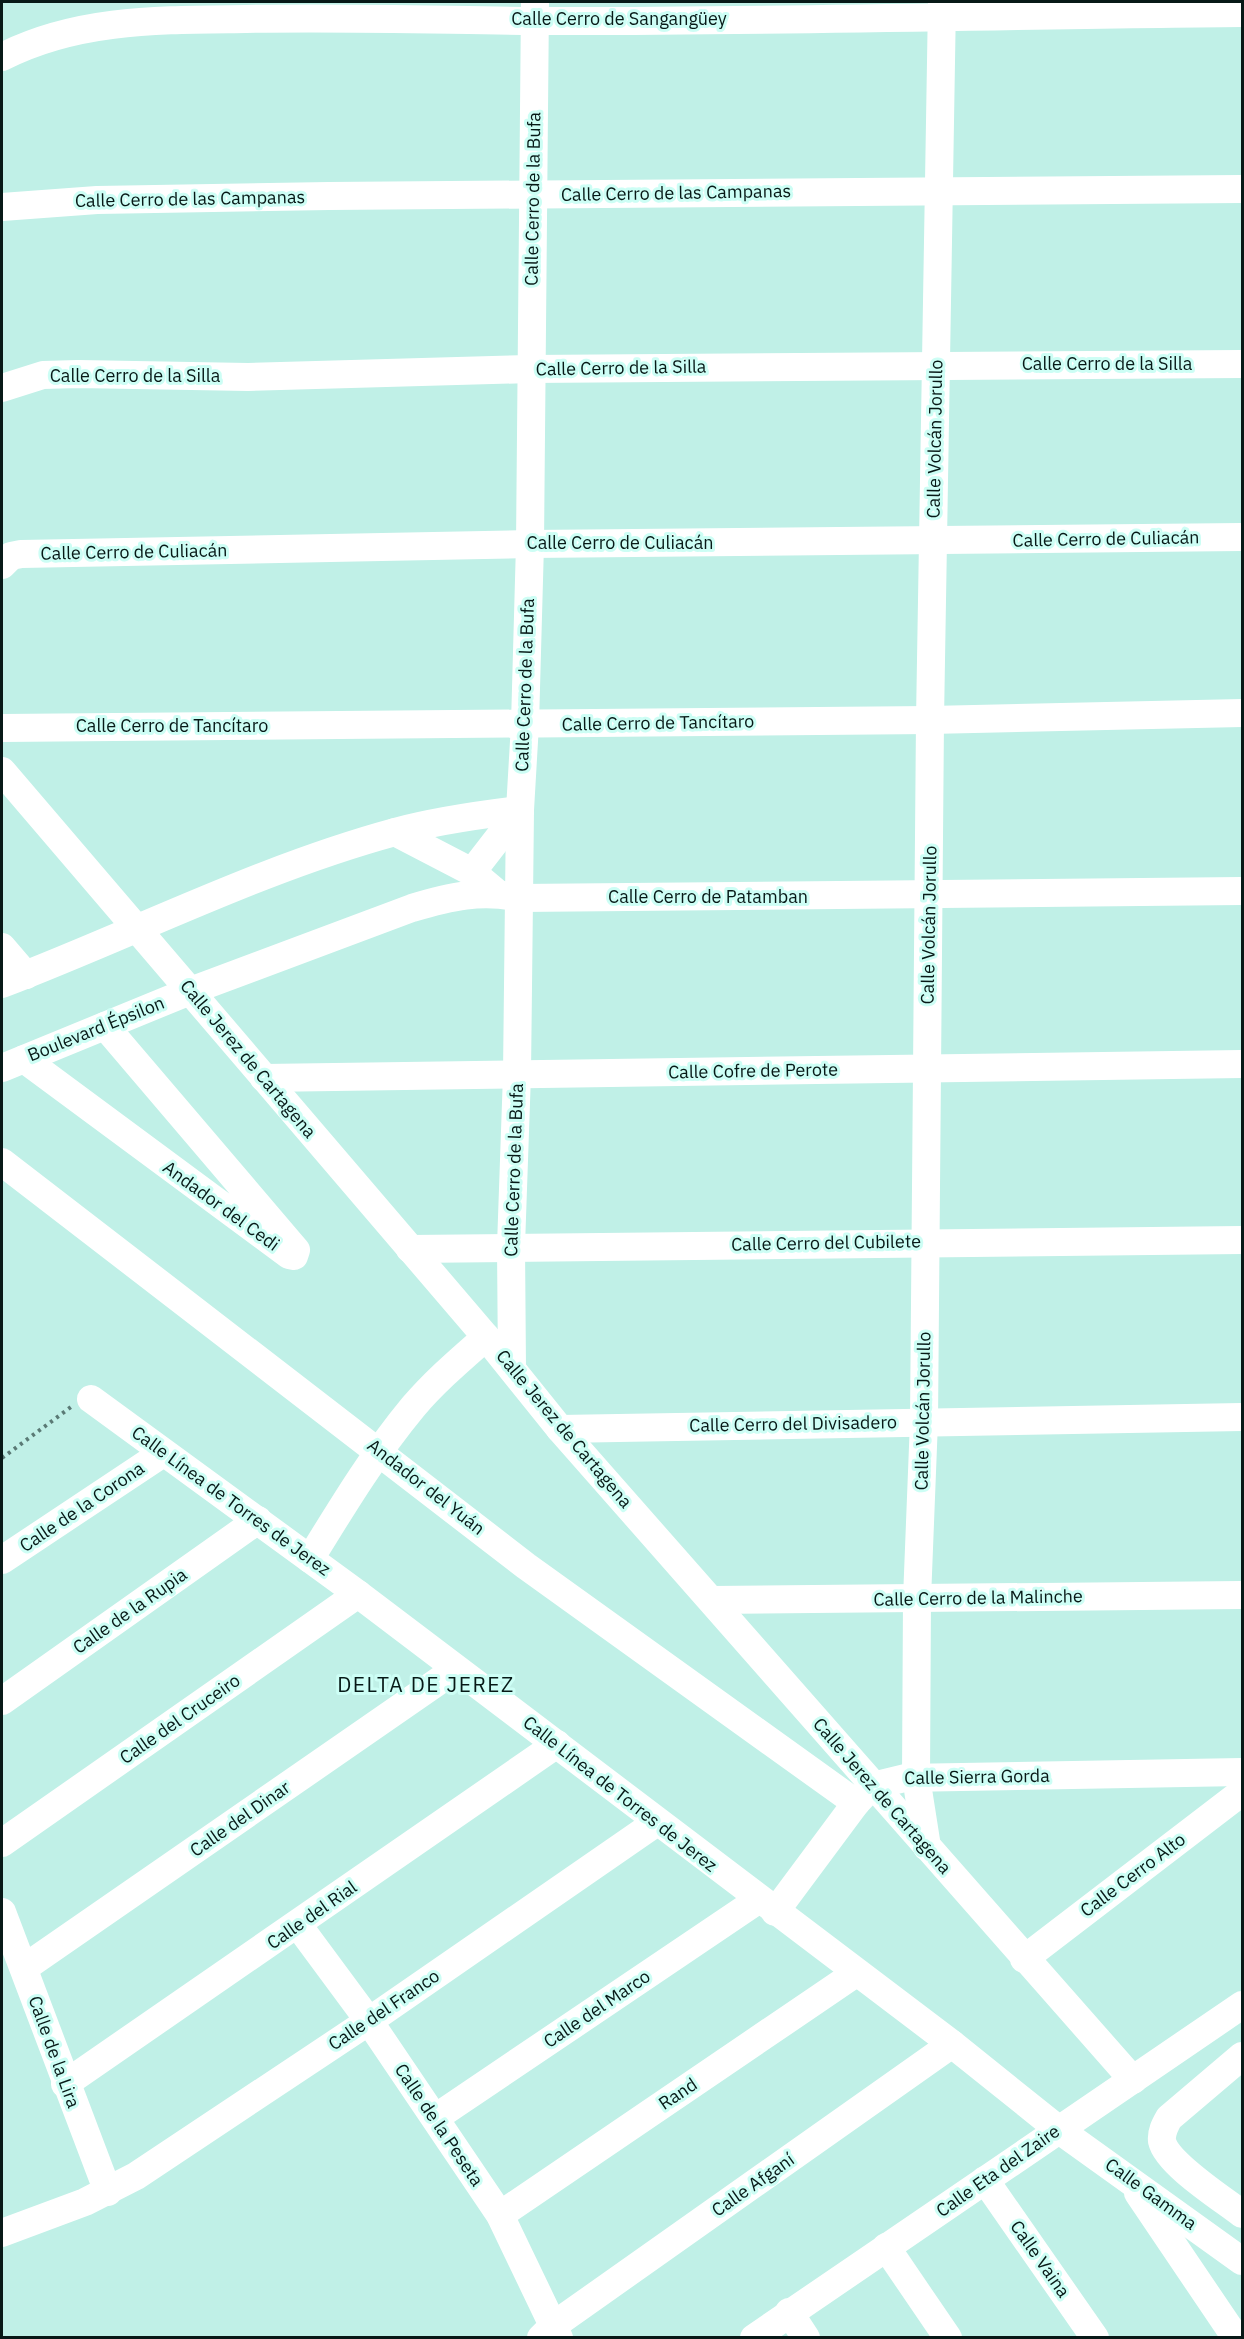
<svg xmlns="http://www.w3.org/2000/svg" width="1244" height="2339" font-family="'IBM Plex Sans',sans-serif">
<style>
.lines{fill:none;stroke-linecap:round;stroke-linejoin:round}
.path{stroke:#5a7a75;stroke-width:4;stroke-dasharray:3 4.5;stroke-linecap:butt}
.minor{stroke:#fff;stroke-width:28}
.labels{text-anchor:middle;stroke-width:6;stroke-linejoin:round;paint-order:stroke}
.street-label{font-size:18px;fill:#071917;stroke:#cdfef5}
.quarter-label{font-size:21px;letter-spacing:1.5px;fill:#071917;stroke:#cdfef5}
</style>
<rect width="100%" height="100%" fill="#c0f0e7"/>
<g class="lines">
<!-- path -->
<polyline class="path" points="2,1458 71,1407"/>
<!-- minor -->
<g class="minor">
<path d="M 2,57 C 78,18 163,20 246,19 C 343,17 438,20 535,21 C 770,22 1007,15 1242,13"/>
<polyline points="2,207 97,200 329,196 1242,189"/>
<polyline points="2,388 43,375 78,374 248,377 530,369 1242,364"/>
<polyline points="2,565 11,556 21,554 530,544 1242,537"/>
<polyline points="2,728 930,720 1242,713"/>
<polyline points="2,771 486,1337 560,1429 1133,2080"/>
<polyline points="395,832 472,872 497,893"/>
<polyline points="472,872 520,810"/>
<polyline points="2,947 26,975"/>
<path d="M 2,984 C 133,934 259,869 395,832 C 436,821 478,815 520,810"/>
<polyline points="24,1059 289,1255 294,1256 296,1250 290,1243 105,1026"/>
<path d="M 2,1068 L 190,991 L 412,908 C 449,897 482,889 520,898 L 1242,891"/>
<polyline points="264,1078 1242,1064"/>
<polyline points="2,1162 526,1566 856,1803"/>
<polyline points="410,1249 1242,1240"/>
<polyline points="512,1368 511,1246 517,1074 520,810 525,724 530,544 535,2"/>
<polyline points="91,1399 358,1594 952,2044 1058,2129 1242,2261"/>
<polyline points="560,1429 1242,1417"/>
<path d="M 310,1559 C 342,1507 374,1454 413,1407 C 435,1381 461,1359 486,1337"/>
<polyline points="2,1560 163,1453"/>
<polyline points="713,1600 1242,1595"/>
<polyline points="2,1701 258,1520"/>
<polyline points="2,1843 358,1594"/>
<polyline points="927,1847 916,1777 917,1599 924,1421 930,720 942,2"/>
<polyline points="2,1912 108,2192"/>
<polyline points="775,1912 856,1803 872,1786 905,1778 1242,1772"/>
<polyline points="298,1925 369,2021 500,2215 559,2338"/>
<polyline points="1024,1959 1242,1792"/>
<polyline points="24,1968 456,1669"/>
<path d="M 1242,2056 L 1169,2118 C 1165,2125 1161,2132 1162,2141 C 1167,2164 1223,2199 1242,2214"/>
<polyline points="65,2084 557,1744"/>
<polyline points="435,2118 758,1900"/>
<polyline points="985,2180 1095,2338"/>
<polyline points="1138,2193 1236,2338"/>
<polyline points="500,2215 856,1973"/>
<polyline points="2,2233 85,2202 136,2176 369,2021 657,1822"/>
<polyline points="886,2247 948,2338"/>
<polyline points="789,2312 806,2338"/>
<polyline points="541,2338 554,2325 952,2044"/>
<polyline points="754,2338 1242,2005"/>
</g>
</g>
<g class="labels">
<!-- street labels -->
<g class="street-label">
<text x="619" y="25">Calle Cerro de Sangangüey</text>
<text transform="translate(676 193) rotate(-1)" y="6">Calle Cerro de las Campanas</text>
<text transform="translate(190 199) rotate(-1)" y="6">Calle Cerro de las Campanas</text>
<text transform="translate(533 199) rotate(-89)" y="6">Calle Cerro de la Bufa</text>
<text x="1107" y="370">Calle Cerro de la Silla</text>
<text transform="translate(621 368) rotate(-1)" y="6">Calle Cerro de la Silla</text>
<text x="135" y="382">Calle Cerro de la Silla</text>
<text transform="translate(935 439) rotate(-89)" y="6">Calle Volcán Jorullo</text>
<text transform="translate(1106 539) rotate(-1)" y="6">Calle Cerro de Culiacán</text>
<text x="620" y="549">Calle Cerro de Culiacán</text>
<text transform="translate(134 552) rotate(-1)" y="6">Calle Cerro de Culiacán</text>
<text transform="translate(525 685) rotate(-88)" y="6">Calle Cerro de la Bufa</text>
<text transform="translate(658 723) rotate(-1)" y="6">Calle Cerro de Tancítaro</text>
<text x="172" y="732">Calle Cerro de Tancítaro</text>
<text x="708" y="903">Calle Cerro de Patamban</text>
<text transform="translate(929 925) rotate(-89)" y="6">Calle Volcán Jorullo</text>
<text transform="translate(96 1029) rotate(-22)" y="6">Boulevard Épsilon</text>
<text transform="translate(248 1059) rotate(50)" y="6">Calle Jerez de Cartagena</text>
<text transform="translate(753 1071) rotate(-1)" y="6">Calle Cofre de Perote</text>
<text transform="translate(514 1170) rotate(-88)" y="6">Calle Cerro de la Bufa</text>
<text transform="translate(221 1206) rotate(36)" y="6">Andador del Cedi</text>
<text transform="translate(826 1243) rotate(-1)" y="6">Calle Cerro del Cubilete</text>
<text transform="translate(923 1411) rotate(-89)" y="6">Calle Volcán Jorullo</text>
<text transform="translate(793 1424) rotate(-1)" y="6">Calle Cerro del Divisadero</text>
<text transform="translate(564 1429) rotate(50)" y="6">Calle Jerez de Cartagena</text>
<text transform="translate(426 1487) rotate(38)" y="6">Andador del Yuán</text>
<text transform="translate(231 1501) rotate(36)" y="6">Calle Línea de Torres de Jerez</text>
<text transform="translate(82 1507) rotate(-34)" y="6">Calle de la Corona</text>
<text transform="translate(978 1598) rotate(-1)" y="6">Calle Cerro de la Malinche</text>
<text transform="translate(130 1611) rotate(-35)" y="6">Calle de la Rupia</text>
<text transform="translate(180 1719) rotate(-35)" y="6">Calle del Cruceiro</text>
<text transform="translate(977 1777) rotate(-1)" y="6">Calle Sierra Gorda</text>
<text transform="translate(620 1794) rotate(38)" y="6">Calle Línea de Torres de Jerez</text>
<text transform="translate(882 1796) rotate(49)" y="6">Calle Jerez de Cartagena</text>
<text transform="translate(240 1819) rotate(-35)" y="6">Calle del Dinar</text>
<text transform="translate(1133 1875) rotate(-37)" y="6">Calle Cerro Alto</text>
<text transform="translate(312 1915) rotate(-35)" y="6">Calle del Rial</text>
<text transform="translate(597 2009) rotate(-34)" y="6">Calle del Marco</text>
<text transform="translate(384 2010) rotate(-34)" y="6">Calle del Franco</text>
<text transform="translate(54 2052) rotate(70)" y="6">Calle de la Lira</text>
<text transform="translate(678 2094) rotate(-34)" y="6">Rand</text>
<text transform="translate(439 2125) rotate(56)" y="6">Calle de la Peseta</text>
<text transform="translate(998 2171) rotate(-35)" y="6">Calle Eta del Zaire</text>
<text transform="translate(753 2185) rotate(-35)" y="6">Calle Afganí</text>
<text transform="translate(1151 2194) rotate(36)" y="6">Calle Gamma</text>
<text transform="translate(1040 2259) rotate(55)" y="6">Calle Vaina</text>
</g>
<!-- quarter labels -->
<g class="quarter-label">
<text x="426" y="1692">DELTA DE JEREZ</text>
</g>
</g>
<!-- border -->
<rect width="1244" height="2339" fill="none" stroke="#071917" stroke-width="6"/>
</svg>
